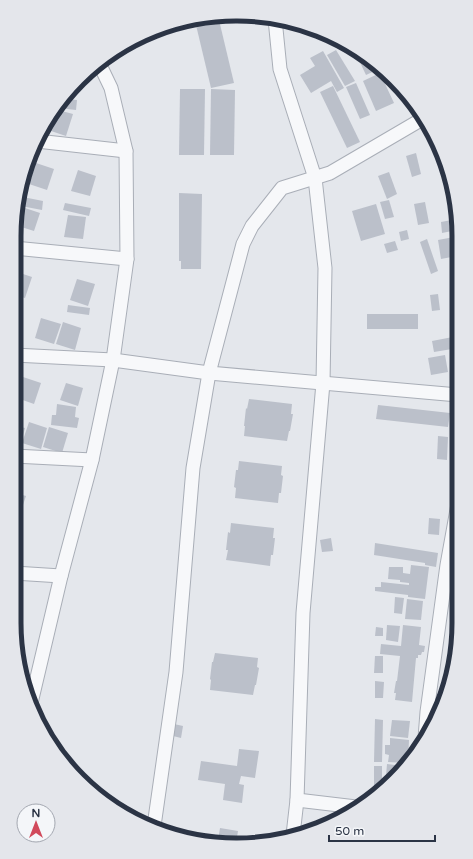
<svg xmlns="http://www.w3.org/2000/svg" width="473" height="859" font-family="'Varela Round',sans-serif">
<style>
.building{fill:#bbc0ca}
.lines{fill:none;stroke-linecap:round;stroke-linejoin:round}
.minor-casing{stroke:#a9aeb7;stroke-width:15}
.minor{stroke:#f7f8fa;stroke-width:13}
.rim{fill:none;stroke:#2b3445;stroke-width:5}
</style>
<rect width="100%" height="100%" fill="#e4e7ec"/>
<!-- building -->
<g class="building">
<polygon points="219,20 234,83 211,88 196,25"/>
<polygon points="336,50 355,81 345,86 327,55"/>
<polygon points="323,51 344,88 337,92 331,81 311,93 300,75 315,66 310,58"/>
<polygon points="361,53 375,63 381,68 366,75 357,56"/>
<polygon points="380,73 394,103 376,111 363,81"/>
<polygon points="356,83 370,115 360,119 346,87"/>
<polygon points="333,86 360,142 347,148 320,92"/>
<polygon points="180,89 205,89 204,155 179,155"/>
<polygon points="211,89 235,90 234,155 210,155"/>
<polygon points="67,99 77,100 76,110 59,108"/>
<polygon points="58,110 73,114 66,136 48,130 53,115"/>
<polygon points="416,153 421,174 412,177 406,156"/>
<polygon points="36,163 54,169 47,190 29,184"/>
<polygon points="27,166 32,168 26,187 21,185 22,179"/>
<polygon points="78,170 96,176 90,196 71,191"/>
<polygon points="389,172 397,194 387,199 378,176"/>
<polygon points="179,193 202,194 201,269 181,269 181,261 179,261"/>
<polygon points="23,197 43,201 42,210 21,206"/>
<polygon points="389,200 394,217 385,219 380,202"/>
<polygon points="425,202 429,223 418,225 414,204"/>
<polygon points="65,203 91,208 89,216 63,210"/>
<polygon points="376,204 385,234 361,241 352,211"/>
<polygon points="22,207 40,213 34,231 15,225"/>
<polygon points="68,215 86,217 83,239 64,237"/>
<polygon points="457,219 457,230 442,233 441,222"/>
<polygon points="407,230 409,239 401,241 399,232"/>
<polygon points="454,237 457,256 441,259 438,240"/>
<polygon points="427,239 438,271 431,274 420,242"/>
<polygon points="395,241 398,250 387,253 384,244"/>
<polygon points="14,271 32,277 25,298 14,295"/>
<polygon points="77,279 95,284 88,306 70,300"/>
<polygon points="438,294 440,310 432,311 430,295"/>
<polygon points="68,305 90,308 89,315 67,312"/>
<rect x="367" y="314" width="51" height="15"/>
<polygon points="41,318 61,324 54,344 35,338"/>
<polygon points="63,322 81,328 75,350 56,344"/>
<polygon points="458,336 458,348 434,352 432,341"/>
<polygon points="445,355 448,372 431,375 428,358"/>
<polygon points="23,377 41,383 34,404 17,398"/>
<polygon points="14,380 20,381 15,398 14,398"/>
<polygon points="66,383 83,388 78,406 60,400"/>
<polygon points="249,399 292,404 291,414 293,414 290,431 289,431 287,441 244,436 245,426 244,426 246,408 247,409"/>
<polygon points="57,404 76,407 75,417 79,418 77,428 51,425 52,415 56,415"/>
<polygon points="378,405 450,413 448,427 376,419"/>
<polygon points="29,422 47,428 41,449 22,443"/>
<polygon points="14,425 25,428 19,450 14,448"/>
<polygon points="49,427 68,433 62,453 43,447"/>
<polygon points="438,436 448,437 447,460 437,459"/>
<polygon points="239,461 282,466 281,475 283,476 281,493 279,493 278,503 235,498 236,488 234,487 236,470 238,470"/>
<polygon points="14,489 19,490 19,494 26,496 20,514 14,512"/>
<polygon points="429,518 440,519 439,535 428,534"/>
<polygon points="231,523 274,528 273,538 275,538 273,555 271,555 270,566 226,560 228,550 226,550 228,532 230,533"/>
<polygon points="331,538 333,551 322,552 320,540"/>
<polygon points="375,543 438,553 436,567 425,565 425,563 374,555"/>
<polygon points="411,565 429,567 425,599 408,597 408,595 375,591 375,587 381,587 381,582 409,585 409,583 400,582 400,580 388,579 389,567 403,567 403,573 410,574"/>
<polygon points="395,597 404,598 402,614 394,613"/>
<polygon points="407,599 423,601 421,620 405,619"/>
<polygon points="387,625 400,626 398,642 386,640"/>
<polygon points="403,625 421,627 419,645 425,646 424,652 422,652 421,655 418,655 418,658 416,658 412,702 395,700 396,693 394,693 396,681 397,681 400,656 380,654 381,644 401,646"/>
<polygon points="376,627 383,628 383,636 375,636"/>
<polygon points="452,636 459,637 451,680 450,683 448,683 448,666 451,666"/>
<polygon points="215,653 258,658 257,667 259,668 256,685 255,685 253,695 210,690 211,680 210,679 212,662 213,662"/>
<polygon points="375,656 383,656 383,673 374,673"/>
<polygon points="375,681 384,682 383,698 375,698"/>
<polygon points="375,719 383,720 382,762 374,762"/>
<polygon points="392,720 410,721 408,738 390,736"/>
<polygon points="174,724 183,726 181,738 173,736"/>
<polygon points="390,738 409,740 408,760 405,763 388,762 389,755 385,754 385,745 390,745"/>
<polygon points="239,749 259,751 255,778 241,776 239,784 244,785 242,803 223,800 225,784 198,780 201,761 237,766"/>
<polygon points="387,764 403,766 385,788"/>
<rect x="374" y="766" width="8" height="20"/>
<polygon points="220,828 238,831 236,843 218,841"/>
</g>
<g class="lines">
<!-- minor casing -->
<g class="minor-casing">
<g id="minor">
<polyline points="275,19 280,69 315,178 325,268 323,383 303,613 297,800 293,835"/>
<polyline points="37,141 126,151"/>
<polyline points="14,248 127,259"/>
<polyline points="14,355 113,360 209,373 458,395"/>
<polyline points="14,456 92,460"/>
<polyline points="14,573 61,576"/>
<polyline points="31,703 61,576 92,460 113,360 127,259 126,151 111,88 99,63"/>
<polyline points="425,738 427,712 447,565 458,504"/>
<polyline points="297,800 356,807"/>
<polyline points="154,826 176,672 193,468 209,373 243,244 252,226 282,188 330,173 424,118"/>
</g>
</g>
<!-- minor -->
<use href="#minor" class="minor"/>
</g>
<!-- crop -->
<path d="M0 0H473V859H0ZM236 21H237A215 215 0 0 1 452 236V623A215 215 0 0 1 237 838H236A215 215 0 0 1 21 623V236A215 215 0 0 1 236 21Z" fill="#e4e6eb" fill-rule="evenodd"/>
<path class="rim" d="M236 21H237A215 215 0 0 1 452 236V623A215 215 0 0 1 237 838H236A215 215 0 0 1 21 623V236A215 215 0 0 1 236 21Z"/>
<!-- north arrow -->
<g transform="translate(36 823)"><circle r="19" fill="#f4f6f9" stroke="#a4a8b1"/>
<path d="M0-3L7 15L0 10L-7 15Z" fill="#d1495b"/>
<text y="-6" font-size="11" font-weight="bold" text-anchor="middle" fill="#2b3445">N</text>
</g>
<!-- scale -->
<path d="M329 835v6h106v-6" fill="none" stroke="#2b3445" stroke-width="2"/>
<text x="335" y="835" font-size="12" fill="#2b3445" stroke="#f4f6f9" stroke-width="3" paint-order="stroke">50 m</text>
</svg>
